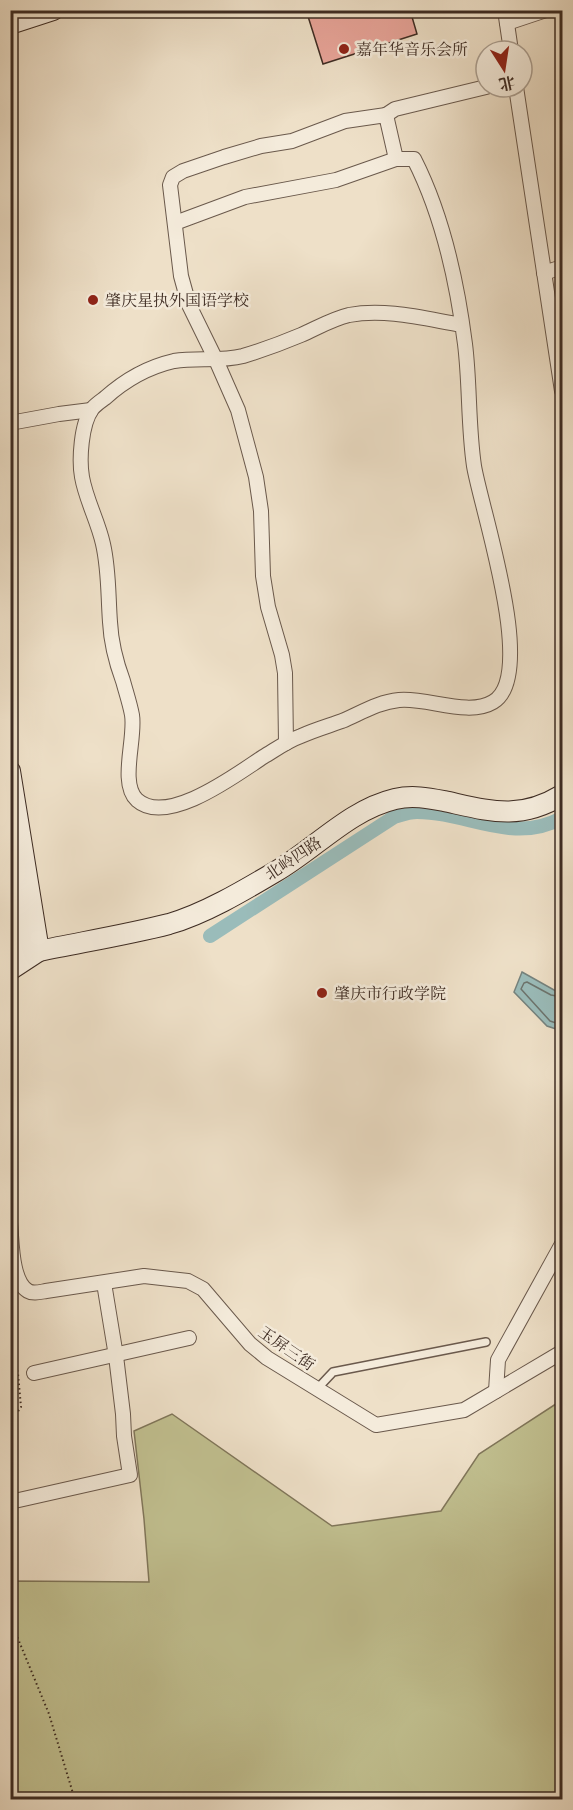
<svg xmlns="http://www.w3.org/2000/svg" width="573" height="1810" font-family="'IM FELL English','Noto Serif SC',serif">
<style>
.green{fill:#c1c090;stroke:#80765a;stroke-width:1.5}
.water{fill:#9abcba;stroke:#75827e;stroke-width:1.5}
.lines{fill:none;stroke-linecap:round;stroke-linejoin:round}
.shore{stroke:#6c746e;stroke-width:1.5}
.canal{stroke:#9abcba;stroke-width:14}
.building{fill:#e8a499;stroke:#3e2c23;stroke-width:1.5}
.lane-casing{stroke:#6a594c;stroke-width:10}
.street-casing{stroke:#6a594c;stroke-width:16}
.secondary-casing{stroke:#3e2c23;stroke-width:22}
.path{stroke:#3e2c23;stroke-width:2;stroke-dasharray:1.5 3;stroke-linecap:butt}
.lane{stroke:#f4ebdb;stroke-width:7}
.street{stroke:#f4ebdb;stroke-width:14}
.secondary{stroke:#f4ebdb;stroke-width:20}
.poi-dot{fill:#8f2418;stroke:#f4ebdb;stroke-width:2}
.labels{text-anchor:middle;stroke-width:5;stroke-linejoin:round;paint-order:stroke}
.poi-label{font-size:16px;fill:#3e2c23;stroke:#f4ebdb;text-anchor:start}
.street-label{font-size:16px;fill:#3e2c23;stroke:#f4ebdb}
</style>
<rect width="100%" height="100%" fill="#eee0c8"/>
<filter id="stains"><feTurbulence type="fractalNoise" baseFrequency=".00333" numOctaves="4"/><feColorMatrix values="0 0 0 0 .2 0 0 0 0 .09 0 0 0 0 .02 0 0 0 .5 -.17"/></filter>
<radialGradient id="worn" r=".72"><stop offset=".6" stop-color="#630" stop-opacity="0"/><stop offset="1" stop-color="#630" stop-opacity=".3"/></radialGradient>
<!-- green -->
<polygon class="green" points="562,1400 562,1799 11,1799 11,1581 149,1582 144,1519 134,1431 172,1414 332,1526 441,1511 479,1454"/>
<!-- water -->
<polygon class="water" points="522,972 554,990 562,991 562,1031 547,1026 514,992"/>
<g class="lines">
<!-- shore -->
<polyline class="shore" points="562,997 551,995 527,982 524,983 521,989 550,1021 562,1025"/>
<!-- canal -->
<path class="canal" d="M 210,936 L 394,817 C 401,815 409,812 417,812 C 468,812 512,845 562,818"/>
</g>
<!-- building -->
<polygon class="building" points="306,10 410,10 417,34 323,64"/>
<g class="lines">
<!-- lane casing -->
<g class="lane-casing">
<polyline id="lane" points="317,1389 333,1372 486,1342"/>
</g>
<!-- street casing -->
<g class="street-casing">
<g id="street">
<polyline points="505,10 511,51"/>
<polyline points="507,23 546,10"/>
<polyline points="516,87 562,391"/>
<polyline points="386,115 395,109 486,87"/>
<path d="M 175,223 L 245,197 L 336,180 L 396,159 L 414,159 C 443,216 457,281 465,344 C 470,384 468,425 474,466 C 481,509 538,676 493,702 C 468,717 427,697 399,700 C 378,702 361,713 342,721 C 328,726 314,730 301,736 C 287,741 275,750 263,757 C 237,774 167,827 137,800 C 119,783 136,738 132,715 C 130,704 126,692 123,681 C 116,662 111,642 110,622 C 108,595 109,570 103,544 C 98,521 86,500 82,477 C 79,460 81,424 92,409 C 96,404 101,401 105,398 C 125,380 148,367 174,361 C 197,357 220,362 243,356 C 263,350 282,343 301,335 C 317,328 332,319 349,315 C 386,308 426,319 462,325"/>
<polyline points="544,273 562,267"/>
<polyline points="10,423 59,414 91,410"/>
<polyline points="286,743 285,673 282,655 268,607 263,576 261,511 256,477 238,410 216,360 189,305 181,276 170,185 173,177 183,171 224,157 261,146 292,141 345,121 386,115 396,159"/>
<path d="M 10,1223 C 12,1240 11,1281 28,1291 C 33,1294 40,1292 46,1291 L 144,1276 L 188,1281 L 203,1289 L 250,1344 L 267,1358 L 376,1425 L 464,1410 L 562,1352"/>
<polyline points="34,1373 189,1338"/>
<polyline points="496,1391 498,1360 562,1244"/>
<polyline points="10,1502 130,1475 124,1436 123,1414 116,1356 104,1283"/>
</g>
</g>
<!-- secondary casing -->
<g class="secondary-casing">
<g id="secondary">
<polyline points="10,24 53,10"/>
<polyline points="10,771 39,951 10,970"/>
<polyline points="10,884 21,950"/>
<path d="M 21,950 L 39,951 C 82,942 126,935 169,924 C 204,914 243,891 275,872 C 315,849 349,810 395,799 C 412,795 428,798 444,801 C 490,811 519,821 562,795"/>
</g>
</g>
<!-- path -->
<g class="path">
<polyline points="10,1318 17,1298"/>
<polyline points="10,1335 18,1374 21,1407 10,1423"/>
<polyline points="10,1627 14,1629 49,1714 75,1800"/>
</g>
<!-- lane -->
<use href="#lane" class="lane"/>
<!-- street -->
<use href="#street" class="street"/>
<!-- secondary -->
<use href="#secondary" class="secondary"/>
</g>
<!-- markers -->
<g class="poi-dot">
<circle cx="344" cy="49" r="6"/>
<circle cx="93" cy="300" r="6"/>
<circle cx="322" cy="993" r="6"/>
</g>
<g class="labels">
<!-- poi labels -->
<g class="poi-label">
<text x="356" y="55">嘉年华音乐会所</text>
<text x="105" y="306">肇庆星执外国语学校</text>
<text x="334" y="999">肇庆市行政学院</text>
</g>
<!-- street labels -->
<g class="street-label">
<text transform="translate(293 858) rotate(-34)" y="6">北岭四路</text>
<text transform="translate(287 1348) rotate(35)" y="6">玉屏三街</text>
</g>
</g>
<!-- margin -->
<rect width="573" height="1810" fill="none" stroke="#eee0c8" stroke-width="36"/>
<rect x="12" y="12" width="549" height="1786" fill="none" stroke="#3e2c23" stroke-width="3"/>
<rect x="18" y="18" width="537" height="1774" fill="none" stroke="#3e2c23" stroke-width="1.5"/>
<!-- north arrow -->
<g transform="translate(504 69) rotate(168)"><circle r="28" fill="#f4ebdb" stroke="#ab9f91" stroke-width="1.5"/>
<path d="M0-4.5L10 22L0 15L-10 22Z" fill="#8f2418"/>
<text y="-9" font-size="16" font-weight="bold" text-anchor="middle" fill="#3e2c23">北</text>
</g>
<rect width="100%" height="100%" filter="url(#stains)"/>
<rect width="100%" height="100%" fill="url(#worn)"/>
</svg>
